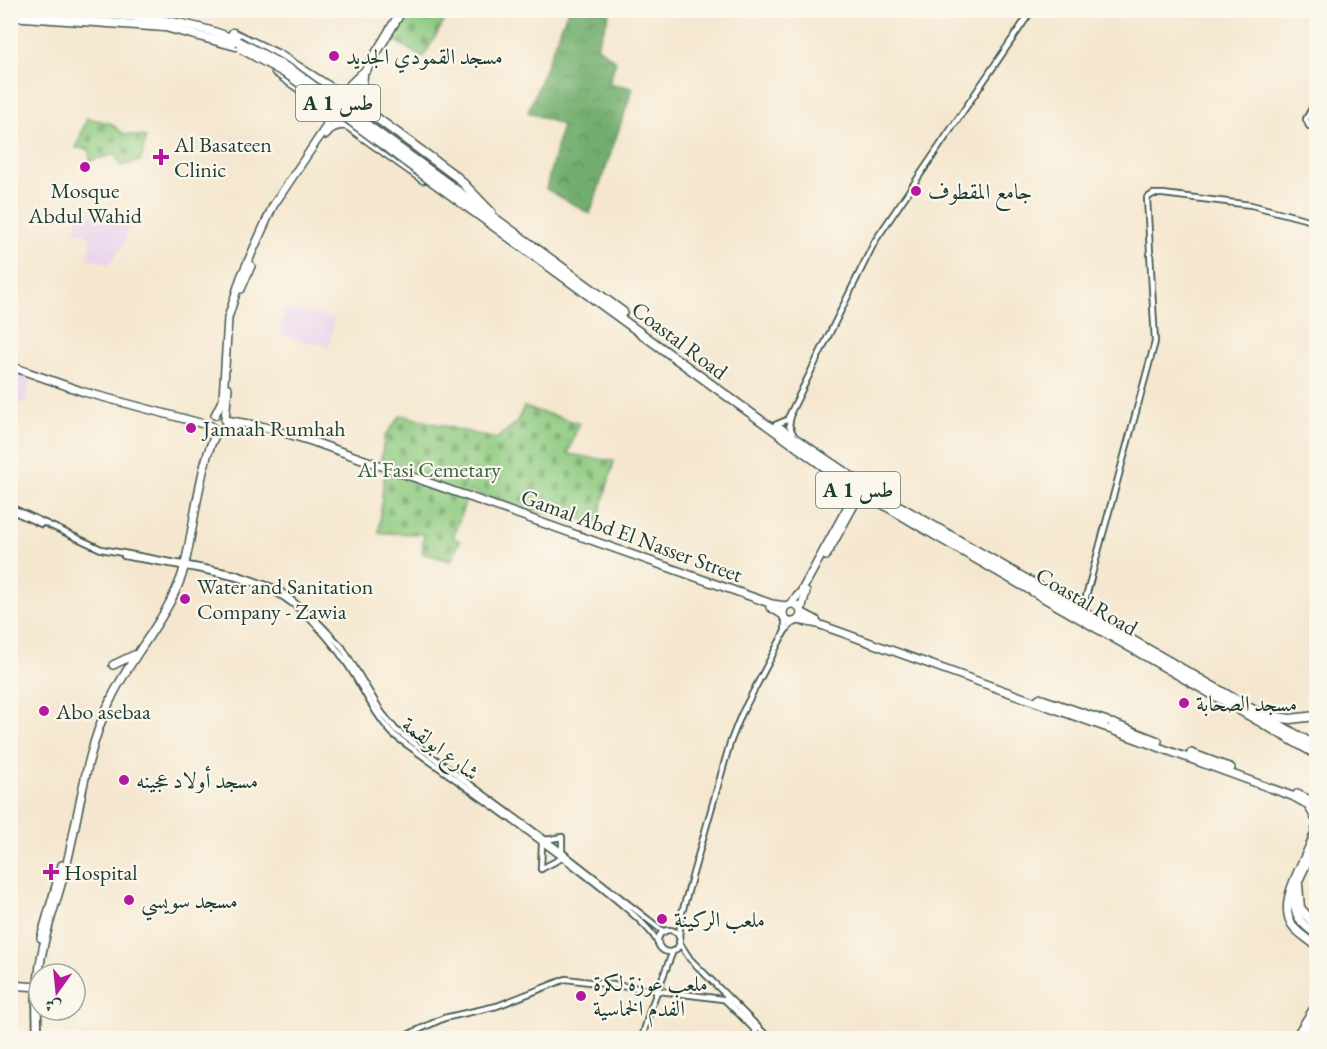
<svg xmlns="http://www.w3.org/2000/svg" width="1327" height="1049" font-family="'EB Garamond',Amiri,serif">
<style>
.built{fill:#e9d1ed}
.forest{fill:url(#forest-crowns);stroke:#487651;stroke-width:1.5}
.cemetery{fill:url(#cemetery-stones);stroke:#56845a;stroke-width:1.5}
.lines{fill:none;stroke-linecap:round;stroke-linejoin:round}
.minor-casing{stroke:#3f564b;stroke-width:8}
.major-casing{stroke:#3f564b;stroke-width:10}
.highway-casing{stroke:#3f564b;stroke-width:11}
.minor{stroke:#fff;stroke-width:4.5}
.major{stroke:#fff;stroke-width:7}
.highway{stroke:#fff;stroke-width:8}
.highway-bridge-casing{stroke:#3f564b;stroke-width:11;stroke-linecap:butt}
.highway-bridge{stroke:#fff;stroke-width:8}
.poi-dot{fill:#b5179e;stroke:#fbf7ec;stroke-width:2}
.labels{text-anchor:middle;stroke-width:4.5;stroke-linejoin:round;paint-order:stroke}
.shield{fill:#fbf7ec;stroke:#61756b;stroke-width:1.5}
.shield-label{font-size:21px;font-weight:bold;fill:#1f3d34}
.poi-label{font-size:22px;fill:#1f3d34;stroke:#fbf7ec;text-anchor:start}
.street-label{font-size:22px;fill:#1f3d34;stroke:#fbf7ec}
.park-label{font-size:22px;fill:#3a6047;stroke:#fbf7ec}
</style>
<defs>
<pattern id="forest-crowns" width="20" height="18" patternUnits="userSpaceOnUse" patternTransform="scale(1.5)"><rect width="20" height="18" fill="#72ae6e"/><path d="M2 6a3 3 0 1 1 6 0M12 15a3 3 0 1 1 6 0" fill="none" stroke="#5d8f5b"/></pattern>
<pattern id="cemetery-stones" width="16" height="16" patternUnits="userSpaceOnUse" patternTransform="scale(1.5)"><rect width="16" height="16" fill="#8dca7f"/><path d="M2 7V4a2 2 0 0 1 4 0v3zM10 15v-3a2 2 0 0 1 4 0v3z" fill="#73a569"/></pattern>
</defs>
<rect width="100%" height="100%" fill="#fbf7ec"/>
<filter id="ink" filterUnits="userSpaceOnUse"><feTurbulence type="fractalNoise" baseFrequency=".0167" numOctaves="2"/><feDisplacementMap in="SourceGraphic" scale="12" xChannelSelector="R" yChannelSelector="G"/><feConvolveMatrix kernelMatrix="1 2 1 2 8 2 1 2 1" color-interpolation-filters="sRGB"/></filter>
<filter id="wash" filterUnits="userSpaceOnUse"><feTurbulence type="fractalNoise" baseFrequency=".008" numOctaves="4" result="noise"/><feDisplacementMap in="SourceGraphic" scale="24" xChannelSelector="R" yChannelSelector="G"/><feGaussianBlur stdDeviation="1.35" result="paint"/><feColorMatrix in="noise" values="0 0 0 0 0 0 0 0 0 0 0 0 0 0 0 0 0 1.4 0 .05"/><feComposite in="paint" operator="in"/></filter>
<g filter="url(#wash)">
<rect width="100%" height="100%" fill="#f5e7cf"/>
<!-- built -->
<g class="built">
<polygon points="79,209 128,224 125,243 109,264 87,258 92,242 87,234 75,232"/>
<polygon points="284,309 335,318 329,347 280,335"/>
<polygon points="11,369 30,378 26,401 14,406 17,426 11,425"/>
</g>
<!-- forest -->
<polygon class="forest" points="568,10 608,11 610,13 597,46 616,61 609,83 633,88 590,214 546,189 562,125 528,112"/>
<!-- cemetery -->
<g class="cemetery">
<polygon points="405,11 450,11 423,58 388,36"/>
<polygon points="87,118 110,123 124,134 146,137 141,161 120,166 115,154 90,161 89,149 76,148"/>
<polygon points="524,407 579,423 568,454 614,461 597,524 566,515 537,513 469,491 453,538 460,541 451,561 422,553 424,534 379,533 384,475 381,459 385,436 401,415 496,439 516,423"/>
</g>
</g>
<g filter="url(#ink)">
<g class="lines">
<!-- minor casing -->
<g class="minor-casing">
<g id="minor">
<polyline points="1316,101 1306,119 1309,126 1316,129"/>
<polyline points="791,416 789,425 794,436"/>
<polyline points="775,425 787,420 875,241 1032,10"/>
<polyline points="10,507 101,549 236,574 278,589 315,619 342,647 382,713 396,730 554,846 664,932"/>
<polyline points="10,510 41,524"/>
<path d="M 124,556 C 162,563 243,574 275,592 C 303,608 328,636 346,662 C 362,686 374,714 394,735 C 433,765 648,911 657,942"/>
<polyline points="1086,612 1085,600 1155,342 1147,198 1153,194 1163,194 1251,205 1316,222"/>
<polyline points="785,618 785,631"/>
<polyline points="545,840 562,837 562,853"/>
<polyline points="541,869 542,843"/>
<polyline points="541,869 562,858"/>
<circle cx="669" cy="941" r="11"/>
<polyline points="679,937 681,916 730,743 741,715 785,631 794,622"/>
<polyline points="679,942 690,959 769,1038"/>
<polyline points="35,986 36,1038"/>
<polyline points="38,987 39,1038"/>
<polyline points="725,1000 754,1029"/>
<polyline points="401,1038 444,1018 497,1006 566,979 730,1000"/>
<polyline points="642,1038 650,1010 673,951"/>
<polyline points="753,1038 757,1028"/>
</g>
</g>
<!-- major casing -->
<g class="major-casing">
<g id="major">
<polyline points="326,135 332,128 341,125"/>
<polyline points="241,289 251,266"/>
<polyline points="10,366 84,392 211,426"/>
<polyline points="215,415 223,399 228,318 241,277 273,206 326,127 328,114"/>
<polyline points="225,419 228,388"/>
<polyline points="226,420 265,427 311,441 772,604 786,606"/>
<polyline points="225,426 240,427"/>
<polyline points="826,556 864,487"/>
<circle cx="792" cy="613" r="9"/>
<polyline points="790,604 801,592 859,486"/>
<polyline points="770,607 783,615"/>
<polyline points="801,610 806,592"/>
<polyline points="801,612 816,620"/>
<polyline points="798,620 818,624 1105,727"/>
<polyline points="113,665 134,655"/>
<polyline points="1039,698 1107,721"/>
<polyline points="1112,723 1158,741"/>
<polyline points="1109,729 1292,796 1308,805 1316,820"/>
<polyline points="1191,753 1231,768"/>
<polyline points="1297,794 1308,799 1316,808"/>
<path d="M 1316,828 C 1310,855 1275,899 1292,925 C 1298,934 1309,939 1316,946"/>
<path d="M 1316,844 C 1301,879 1275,908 1316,934"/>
<polyline points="41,938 62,865"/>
<path d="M 10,985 L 38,987 C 39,944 57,904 67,863 C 80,809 86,751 110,701 C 130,657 166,621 182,575 C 193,541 200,452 219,430"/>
<polyline points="1295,1038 1316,1005"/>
<polyline points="1301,1038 1316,1015"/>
</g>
</g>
<!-- highway casing -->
<g class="highway-casing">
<g id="highway">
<path d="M 27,10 C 97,15 173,13 238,41"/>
<polyline points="10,16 165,27 236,46"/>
<polyline points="233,33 279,55 339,93"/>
<polyline points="276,72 312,97 327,112"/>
<circle cx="343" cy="109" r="16"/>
<polyline points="342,93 366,70 402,10"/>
<polyline points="359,103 363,76"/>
<polyline points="359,105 457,177 491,212"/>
<polyline points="347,125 423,179"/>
<polyline points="433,173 623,312"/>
<polyline points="429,179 844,481 940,538 1316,754"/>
<polyline points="778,427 871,490 1316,746"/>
<polyline points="844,481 850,501"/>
<polyline points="1270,716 1290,719 1316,716"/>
<polyline points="1298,885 1300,908 1316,926"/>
</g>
</g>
<!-- minor -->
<use href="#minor" class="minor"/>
<!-- major -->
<use href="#major" class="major"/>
<!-- highway -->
<use href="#highway" class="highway"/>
<!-- highway-bridge casing -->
<g class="highway-bridge-casing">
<g id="highway-bridge">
<polyline points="238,41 293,71 433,173"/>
<polyline points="242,49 290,76 429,179"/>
</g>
</g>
<!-- highway-bridge -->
<use href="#highway-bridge" class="highway-bridge"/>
</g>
</g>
<!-- markers -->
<g class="poi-dot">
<circle cx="334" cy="56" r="6"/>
<path d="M158 148h6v6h6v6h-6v6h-6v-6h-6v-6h6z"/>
<circle cx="85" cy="167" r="6"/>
<circle cx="916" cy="191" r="6"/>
<circle cx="191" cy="428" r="6"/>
<circle cx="185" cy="599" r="6"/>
<circle cx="1184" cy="703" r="6"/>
<circle cx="44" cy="711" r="6"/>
<circle cx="124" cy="780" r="6"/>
<path d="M48 863h6v6h6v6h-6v6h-6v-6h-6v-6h6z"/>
<circle cx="129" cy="900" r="6"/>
<circle cx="662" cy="919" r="6"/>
<circle cx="581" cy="996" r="6"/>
</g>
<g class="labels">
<!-- shield labels -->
<g class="shield">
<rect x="296" y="85" width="84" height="36" rx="4.5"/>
<rect x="816" y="472" width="84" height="36" rx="4.5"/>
</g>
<g class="shield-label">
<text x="338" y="110">A 1 طس</text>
<text x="858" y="497">A 1 طس</text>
</g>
<!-- poi labels -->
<g class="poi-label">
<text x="346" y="64">مسجد القمودي الجديد</text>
<text x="174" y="152">Al Basateen<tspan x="174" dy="25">Clinic</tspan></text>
<text x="85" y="198" text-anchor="middle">Mosque<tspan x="85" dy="25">Abdul Wahid</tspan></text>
<text x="928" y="199">جامع المقطوف</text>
<text x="203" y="436">Jamaah Rumhah</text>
<text x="197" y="594">Water and Sanitation<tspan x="197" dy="25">Company - Zawia</tspan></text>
<text x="1196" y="711">مسجد الصحابة</text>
<text x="56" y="719">Abo asebaa</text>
<text x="136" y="788">مسجد أولاد عجينه</text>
<text x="64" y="880">Hospital</text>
<text x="141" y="908">مسجد سويسي</text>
<text x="674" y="927">ملعب الركينة</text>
<text x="593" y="991">ملعب عوزة لكرة<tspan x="593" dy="25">الفدم الخماسية</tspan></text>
</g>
<!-- street labels -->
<g class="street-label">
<text transform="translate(680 340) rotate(37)" y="8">Coastal Road</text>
<text transform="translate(632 535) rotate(20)" y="8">Gamal Abd El Nasser Street</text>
<text transform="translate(1087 601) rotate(30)" y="8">Coastal Road</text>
<text transform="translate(441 748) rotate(37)" y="8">شارع ابولقمة</text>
</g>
<!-- park labels -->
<g class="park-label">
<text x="429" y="477">Al Fasi Cemetary</text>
</g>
</g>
<!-- margin -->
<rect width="1327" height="1049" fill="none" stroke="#fbf7ec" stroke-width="36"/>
<!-- north arrow -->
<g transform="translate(57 992) rotate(195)"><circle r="28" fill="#fbf7ec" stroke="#a3ada2" stroke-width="1.5"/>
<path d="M0-4.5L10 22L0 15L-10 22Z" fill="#b5179e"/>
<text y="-9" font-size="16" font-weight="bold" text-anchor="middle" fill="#1f3d34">ش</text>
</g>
</svg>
